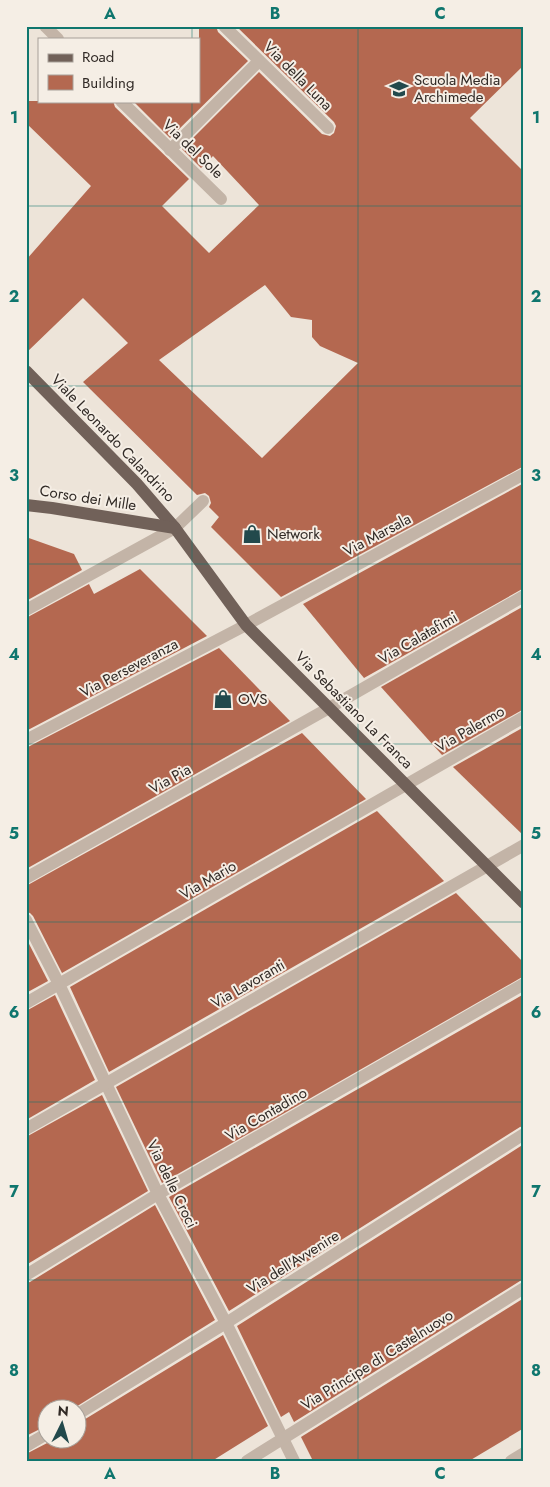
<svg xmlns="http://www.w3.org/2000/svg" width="550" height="1487" font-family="Jost,sans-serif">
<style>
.building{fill:#b46850;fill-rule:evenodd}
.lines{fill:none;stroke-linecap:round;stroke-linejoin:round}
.minor{stroke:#c3b4a7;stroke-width:12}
.major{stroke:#716159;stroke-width:12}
.grid{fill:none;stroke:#0f766e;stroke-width:1;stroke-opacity:0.55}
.labels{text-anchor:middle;stroke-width:4;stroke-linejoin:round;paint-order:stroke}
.street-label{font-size:15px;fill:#312a26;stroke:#f5eee5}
.poi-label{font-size:15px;fill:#312a26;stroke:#f5eee5;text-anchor:start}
.neatline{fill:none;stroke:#0f766e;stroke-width:2}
.grid-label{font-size:16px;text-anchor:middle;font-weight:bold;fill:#0f766e}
</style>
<rect width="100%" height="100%" fill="#ede4d9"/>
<!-- building -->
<g class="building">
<polygon points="199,26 216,26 218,32 248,61 170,138 133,101 199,101"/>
<path d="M 236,26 L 524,26 L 524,65 L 470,118 L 524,172 L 524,466 L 281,597 L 211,527 L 219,517 L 209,507 L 211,503 L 209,496 L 205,493 L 197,495 L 83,382 L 128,343 L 83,298 L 26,353 L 26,260 L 91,186 L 26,123 L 26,101 L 113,101 L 115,107 L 189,179 L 162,206 L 209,253 L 259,205 L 213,156 L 201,168 L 182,149 L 259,72 L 322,134 L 330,136 L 334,133 L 336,126 L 334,122 ZM 265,285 L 291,317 L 312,320 L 312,337 L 320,346 L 358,363 L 262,458 L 159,360 Z"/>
<polygon points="524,483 524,588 364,678 303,604"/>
<polygon points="26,537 74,554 82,570 26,601"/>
<polygon points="140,569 207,636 26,731 26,618 89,584 94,594"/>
<polygon points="524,606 524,709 442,755 381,687"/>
<polygon points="219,648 290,721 26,869 26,748"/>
<polygon points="524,727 524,836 453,767"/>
<polygon points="302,733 366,799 62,973 33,916 30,913 26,912 26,886"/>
<polygon points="377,811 444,881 109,1072 70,987"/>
<polygon points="456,893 524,963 524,976 162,1183 116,1087"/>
<polygon points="26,938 48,981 26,993"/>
<polygon points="524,994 524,1126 520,1127 229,1311 169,1197"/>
<polygon points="55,995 95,1080 26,1120 26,1011"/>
<polygon points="102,1095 148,1191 26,1265 26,1137"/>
<polygon points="524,1144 524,1280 520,1281 294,1422 289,1412 281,1417 237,1326"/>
<polygon points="155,1205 215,1320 71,1410 48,1410 48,1425 26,1436 26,1283 30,1282"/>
<polygon points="524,1298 524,1428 469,1461 313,1461 301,1437"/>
<polygon points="223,1335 268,1426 212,1461 26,1461 26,1454 53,1440 78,1440 78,1422 82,1421"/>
</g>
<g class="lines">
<!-- minor -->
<g class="minor">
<polyline points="45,26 58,39"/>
<polyline points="224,26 328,128"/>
<polyline points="121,101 221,199"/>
<polyline points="170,150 259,61"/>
<polyline points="26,610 175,528 203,501"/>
<polyline points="26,740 246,625 524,474"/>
<polyline points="26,878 329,708 524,596"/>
<polyline points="26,920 59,984 158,1194 226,1323 294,1461"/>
<polyline points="26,1003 524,717"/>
<polyline points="26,1129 524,845"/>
<polyline points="26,1275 158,1194 524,984"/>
<polyline points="78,1414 226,1323 524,1134"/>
<polyline points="26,1446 48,1433"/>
<polyline points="247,1461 524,1288"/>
<polyline points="511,1461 524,1453"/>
</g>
<!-- major -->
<g class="major">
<polyline points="26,371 137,484 175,528 246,625 524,903"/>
<polyline points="26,505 52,508 175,528"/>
</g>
</g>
<!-- grid -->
<path class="grid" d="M 192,26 L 192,39M 358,26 L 358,1461M 192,101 L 192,1461M 26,206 L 524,206M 26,386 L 524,386M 26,564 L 524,564M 26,744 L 524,744M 26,922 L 524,922M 26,1102 L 524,1102M 26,1280 L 524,1280"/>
<!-- icons -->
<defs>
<g id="school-bare" transform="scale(1.5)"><path d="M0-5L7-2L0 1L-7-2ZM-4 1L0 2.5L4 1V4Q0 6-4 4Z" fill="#22494c" stroke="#f5eee5" stroke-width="2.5" paint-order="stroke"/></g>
<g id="shop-bare" transform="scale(1.5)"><path d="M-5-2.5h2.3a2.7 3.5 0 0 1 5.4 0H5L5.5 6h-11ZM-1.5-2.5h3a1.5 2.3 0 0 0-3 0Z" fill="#22494c" stroke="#f5eee5" stroke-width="2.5" paint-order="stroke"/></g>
</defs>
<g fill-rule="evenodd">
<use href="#school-bare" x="399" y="89"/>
<use href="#shop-bare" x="252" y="534"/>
<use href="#shop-bare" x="223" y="699"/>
</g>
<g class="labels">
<!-- street labels -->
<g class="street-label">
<text transform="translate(298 76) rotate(45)" y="5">Via della Luna</text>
<text transform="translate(193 149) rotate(44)" y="5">Via del Sole</text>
<text transform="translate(113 438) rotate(46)" y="5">Viale Leonardo Calandrino</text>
<text transform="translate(88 498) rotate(9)" y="5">Corso dei Mille</text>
<text transform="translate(377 535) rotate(-28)" y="5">Via Marsala</text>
<text transform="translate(418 638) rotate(-30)" y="5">Via Calatafimi</text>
<text transform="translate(129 668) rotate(-28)" y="5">Via Perseveranza</text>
<text transform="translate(354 710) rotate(45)" y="5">Via Sebastiano La Franca</text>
<text transform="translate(470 729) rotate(-30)" y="5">Via Palermo</text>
<text transform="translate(170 779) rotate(-29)" y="5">Via Pia</text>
<text transform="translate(208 880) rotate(-30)" y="5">Via Mario</text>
<text transform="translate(248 984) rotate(-30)" y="5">Via Lavoranti</text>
<text transform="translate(266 1114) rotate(-30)" y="5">Via Contadino</text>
<text transform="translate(172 1184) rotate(64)" y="5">Via delle Croci</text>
<text transform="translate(293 1262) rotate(-32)" y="5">Via dell'Avvenire</text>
<text transform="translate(377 1360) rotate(-32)" y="5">Via Principe di Castelnuovo</text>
</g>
<!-- poi labels -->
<g class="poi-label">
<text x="414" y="85">Scuola Media<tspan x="414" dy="17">Archimede</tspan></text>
<text x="267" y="539">Network</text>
<text x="238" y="704">OVS</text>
</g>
</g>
<!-- border -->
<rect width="550" height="1487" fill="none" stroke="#f5eee5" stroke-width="55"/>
<!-- legend -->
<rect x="38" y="38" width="162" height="65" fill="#f5eee5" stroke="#a7a099"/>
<rect x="48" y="54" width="25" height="8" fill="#716159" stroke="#a7a099"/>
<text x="82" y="62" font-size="15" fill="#312a26">Road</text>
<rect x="48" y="75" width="25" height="15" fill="#b46850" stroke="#a7a099"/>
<text x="82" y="88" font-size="15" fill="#312a26">Building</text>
<!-- north arrow -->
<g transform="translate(62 1424) rotate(5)"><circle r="24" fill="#f5eee5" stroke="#a7a099"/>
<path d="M0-4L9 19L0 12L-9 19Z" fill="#22494c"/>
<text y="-8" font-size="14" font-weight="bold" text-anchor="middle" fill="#312a26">N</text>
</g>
<rect x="28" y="28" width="494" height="1432" class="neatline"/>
<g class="grid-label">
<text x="110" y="19">A</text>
<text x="275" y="19">B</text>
<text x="440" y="19">C</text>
<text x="14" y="123">1</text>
<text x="536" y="123">1</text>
<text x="14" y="302">2</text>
<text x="536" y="302">2</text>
<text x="14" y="481">3</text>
<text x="536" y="481">3</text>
<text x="14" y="660">4</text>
<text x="536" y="660">4</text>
<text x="14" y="839">5</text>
<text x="536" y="839">5</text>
<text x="14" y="1018">6</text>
<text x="536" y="1018">6</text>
<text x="14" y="1197">7</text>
<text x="536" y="1197">7</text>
<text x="14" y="1376">8</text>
<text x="536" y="1376">8</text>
<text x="110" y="1479">A</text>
<text x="275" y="1479">B</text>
<text x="440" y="1479">C</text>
</g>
</svg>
